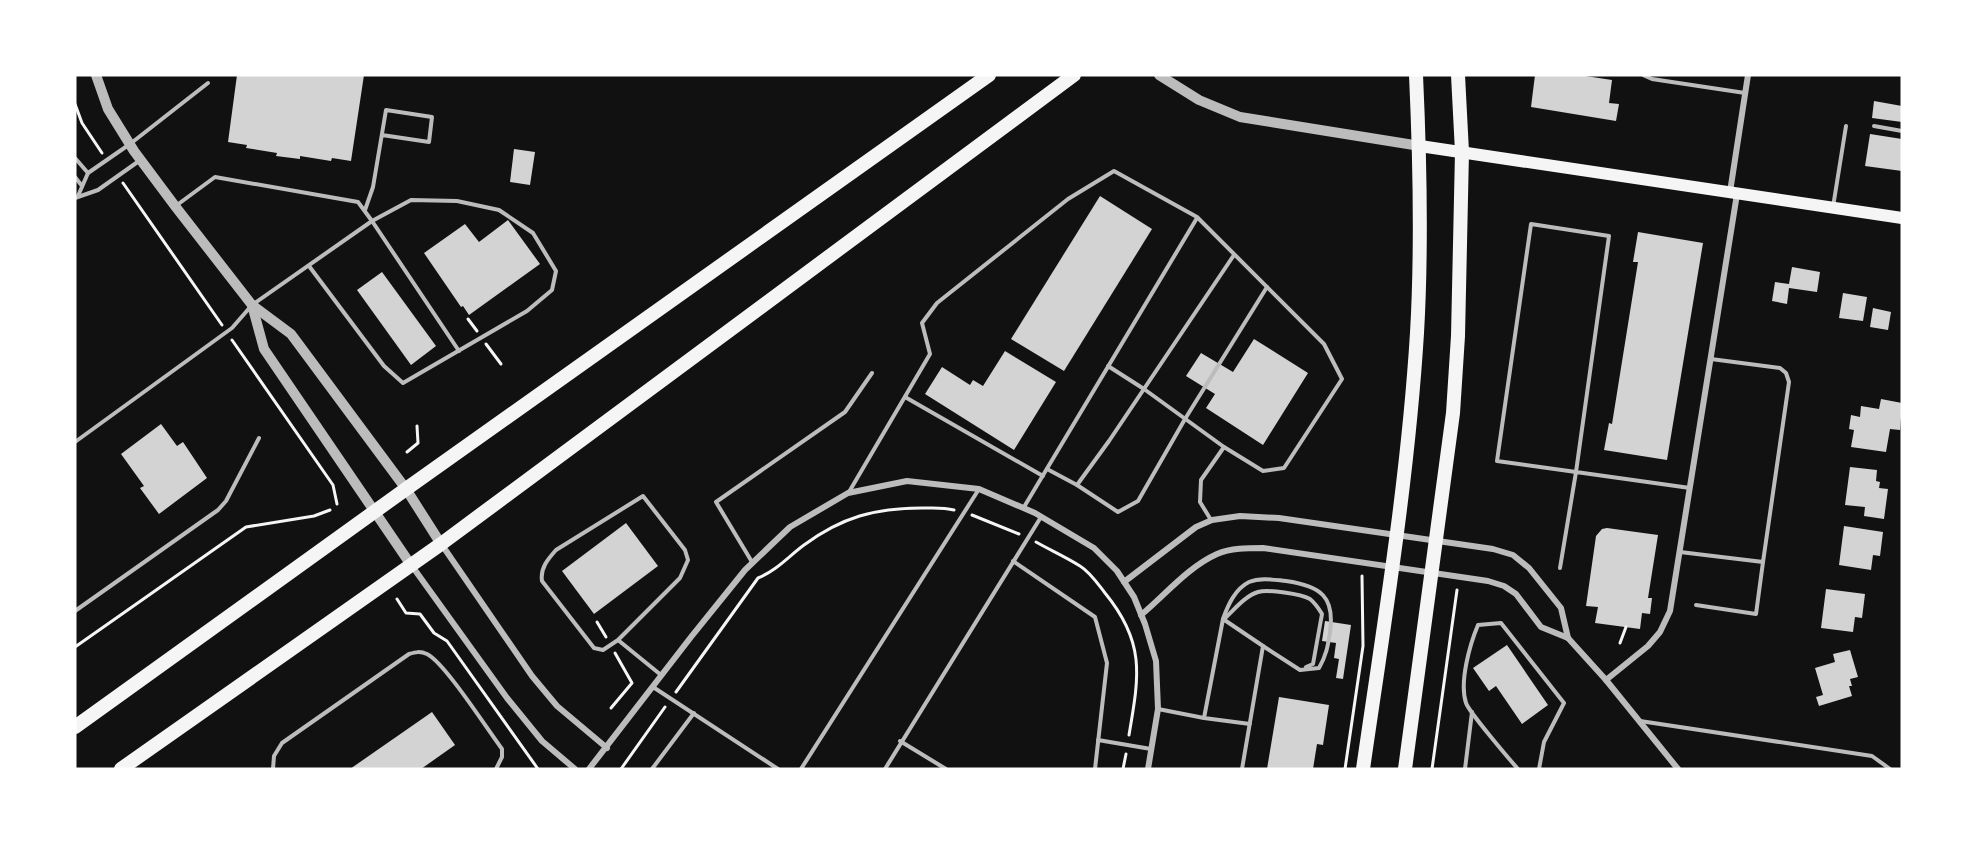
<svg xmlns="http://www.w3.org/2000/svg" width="1977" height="844" font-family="'IBM Plex Sans',sans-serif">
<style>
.building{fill:#d3d3d3}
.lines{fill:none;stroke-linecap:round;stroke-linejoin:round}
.path{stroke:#f5f5f5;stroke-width:3}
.service{stroke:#bcbcbc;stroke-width:4}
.minor{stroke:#bcbcbc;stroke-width:6}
.tertiary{stroke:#bcbcbc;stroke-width:10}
.secondary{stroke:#f5f5f5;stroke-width:12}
.primary{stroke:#f5f5f5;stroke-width:14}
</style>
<rect width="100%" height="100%" fill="#111"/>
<!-- building -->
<g class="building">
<polygon points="237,75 364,75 351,161 332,158 331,161 300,156 300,159 276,156 277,153 246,148 247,145 228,142"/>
<polygon points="1535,75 1579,75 1612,80 1609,103 1619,104 1616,121 1531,107"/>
<polygon points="1874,101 1902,106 1902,122 1872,118"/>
<polygon points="1870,134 1902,139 1902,171 1865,166"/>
<polygon points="514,149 535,152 530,185 510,182"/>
<polygon points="1100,196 1152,229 1064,371 1011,339"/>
<polygon points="508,220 540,264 469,315 463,306 461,307 424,253 465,224 479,242"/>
<polygon points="1638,232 1703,243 1667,460 1604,450 1609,423 1612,424 1638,262 1633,262"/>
<polygon points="1792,267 1820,272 1817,292 1789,288 1787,304 1772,301 1775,282 1789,284"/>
<polygon points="382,272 436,346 411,365 357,290"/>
<polygon points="1843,293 1867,297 1863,321 1839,318"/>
<polygon points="1873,308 1891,312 1888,330 1870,327"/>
<polygon points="1254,339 1308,373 1263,445 1206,408 1215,394 1186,376 1201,353 1233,372"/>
<polygon points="1005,351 1056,382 1014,450 925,394 942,367 970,385 973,380 983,386"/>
<polygon points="1881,399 1902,403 1900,430 1890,429 1886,452 1851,447 1854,430 1849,429 1851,415 1860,417 1861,406 1879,409"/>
<polygon points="161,424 177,446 183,442 207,478 159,514 140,488 144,486 121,454"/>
<polygon points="1850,467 1877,470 1876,481 1880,482 1879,488 1888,489 1884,519 1864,516 1865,507 1845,505"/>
<polygon points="626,523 658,566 594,614 562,571"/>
<polygon points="1844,526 1883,532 1880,556 1873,555 1871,570 1839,565"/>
<polygon points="1607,528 1658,535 1648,598 1652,598 1650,614 1642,613 1640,629 1595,623 1598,607 1586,606 1596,536 1602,529"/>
<polygon points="1826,589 1865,594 1862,618 1855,617 1853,632 1821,628"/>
<polygon points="1325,621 1351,625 1343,679 1336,678 1339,659 1334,658 1336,643 1322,641"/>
<polygon points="1507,645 1548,705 1522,724 1496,686 1489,691 1473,668"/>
<polygon points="1850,650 1858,677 1850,679 1852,686 1849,686 1852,696 1819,706 1816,697 1823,695 1815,668 1835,662 1833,654"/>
<polygon points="1279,697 1329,705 1323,745 1317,744 1313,769 1267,769"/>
<polygon points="432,712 455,745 421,769 350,769"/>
</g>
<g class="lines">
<!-- path -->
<g class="path">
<polyline points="75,104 82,123 102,153"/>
<polyline points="123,183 222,325"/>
<polyline points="468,319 477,331"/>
<polyline points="232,340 333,485 337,504"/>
<polyline points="486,344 501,364"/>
<polyline points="407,452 418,443 417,426"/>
<polyline points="972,515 1019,534"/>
<path d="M 1036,542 C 1050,550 1066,557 1080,566 C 1090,572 1098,584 1105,593 C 1146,643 1139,676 1129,735"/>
<polyline points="397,599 406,613 420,614 434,633 447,641 538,769"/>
<polyline points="597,622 606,637"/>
<polyline points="1620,643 1626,627"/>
<polyline points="75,647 246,527 314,516 330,510"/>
<path d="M 676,692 L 758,578 C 776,571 789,556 804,545 C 842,517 875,508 922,508 C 933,508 943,507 954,510"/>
<polyline points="611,708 632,683 615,653"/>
<polyline points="621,769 665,707"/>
<polyline points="1123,769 1126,754"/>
<polyline points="1345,769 1363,646 1362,576"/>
<polyline points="1432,769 1457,590"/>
</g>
<!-- service -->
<g class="service">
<polyline points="1643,75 1652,79 1745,93"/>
<polyline points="1874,126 1902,131"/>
<polyline points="75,158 88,173"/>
<polyline points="75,177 82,186"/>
<polyline points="78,196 88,173 130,144 208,83"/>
<polyline points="75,198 98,190 139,161"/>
<polyline points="1833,207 1846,126"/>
<polyline points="365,210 373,187 386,110 432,117 429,142 382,135"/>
<polyline points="309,266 384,366 403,383 527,311 552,290 556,271 533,233 499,210 457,201 411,200 372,221 459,351"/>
<polyline points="1108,366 1144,389 1224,447"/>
<polyline points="905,397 1043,476"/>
<polyline points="75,442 232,328 252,305 372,221 358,202 215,177 177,205"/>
<polyline points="1047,469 1077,485 1109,441 1234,255"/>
<polyline points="1077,485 1118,512 1138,501 1185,419 1267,287"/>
<polyline points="849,492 930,354 922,323 937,303 1068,199 1114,171 1197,217 1324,344 1342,379 1284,468 1263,471 1224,447 1201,480 1200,502 1211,520"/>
<polyline points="1024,507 1197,218"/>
<polyline points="1680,552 1763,562 1789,382 1786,373 1780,368 1711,359"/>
<polyline points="1013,561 1095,617 1107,663 1095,769"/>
<polyline points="752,562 716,502 845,412 872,373"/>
<polyline points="1560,568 1576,472 1497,461 1531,224 1609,236 1576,472 1690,488"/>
<polyline points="1696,605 1756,614 1763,562"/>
<polyline points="75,611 218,510 226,501 259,438"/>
<path d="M 1223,619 C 1228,605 1235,589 1249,582 C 1261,577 1275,580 1286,581 C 1321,586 1335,597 1330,632 C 1328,646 1326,656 1319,668 L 1300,670 L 1263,646"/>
<path d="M 1224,619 C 1234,610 1245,596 1258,592 C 1268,589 1301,594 1310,599 C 1315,603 1319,609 1322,614 L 1313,664 L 1306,667"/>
<path d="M 618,640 L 680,578 L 688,560 L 685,550 L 643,496 L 556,550 C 548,559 540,568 542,581 L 594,648 L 603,650 L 618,640 L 661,675"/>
<polyline points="653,687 778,769"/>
<polyline points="1158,709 1204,718"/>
<polyline points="1640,721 1872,756 1890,769"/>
<polyline points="1098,740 1151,749"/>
<polyline points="900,741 946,769"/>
<path d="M 273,769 L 274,756 L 282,743 L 409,654 C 416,652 420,651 427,654 C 445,663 487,729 502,749 L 502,757 L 496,769"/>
<polyline points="652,769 694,713"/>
<polyline points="801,769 979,489"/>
<polyline points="885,769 1041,517"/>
<polyline points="1242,769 1263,646 1223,619 1204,718 1250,724"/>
<polyline points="1465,769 1472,712"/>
<path d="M 1518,769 C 1510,760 1469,712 1466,703 C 1459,682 1470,644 1478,625 L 1501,623 L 1564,703 L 1544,742 L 1539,769"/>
</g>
<!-- minor -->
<g class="minor">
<polyline points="1730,192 1748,75"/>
<polyline points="442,545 532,676 557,706 607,748"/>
<polyline points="412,566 507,698 542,741 575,769"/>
<polyline points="1124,582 1196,527 1212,520 1240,516 1279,518 1493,549 1513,555 1529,568 1561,608 1568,638"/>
<path d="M 1141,615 C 1165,595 1188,567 1217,554 C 1231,548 1247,548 1263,548 L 1488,581 L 1504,586 L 1516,594 L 1541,627 L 1568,638 L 1606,680 L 1678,769"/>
<polyline points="1606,680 1648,646 1660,632 1670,611 1737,194"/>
<polyline points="589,769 691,637 745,570 790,527 848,493 907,481 979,489 1035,513 1094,548 1117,571 1134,597 1145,624 1156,661 1158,709 1148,769"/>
</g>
<!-- tertiary -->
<g class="tertiary">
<polyline points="96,75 108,109 134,151 175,206 252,305 291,334 406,489 441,544"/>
<polyline points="1159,75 1199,100 1240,117 1420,146"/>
<polyline points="252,305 264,349 411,565"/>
</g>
<!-- secondary -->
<polyline class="secondary" points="1420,146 1902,218"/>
<!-- primary -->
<g class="primary">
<polyline points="75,727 406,489 989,75"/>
<polyline points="121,769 441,544 1074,75"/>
<path d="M 1363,769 C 1384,624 1408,479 1417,333 C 1422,247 1420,161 1416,75"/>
<polyline points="1405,769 1453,413 1458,336 1462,152 1458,75"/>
</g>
</g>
<!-- border -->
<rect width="1977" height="844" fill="none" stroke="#ffffff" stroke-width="153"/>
</svg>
